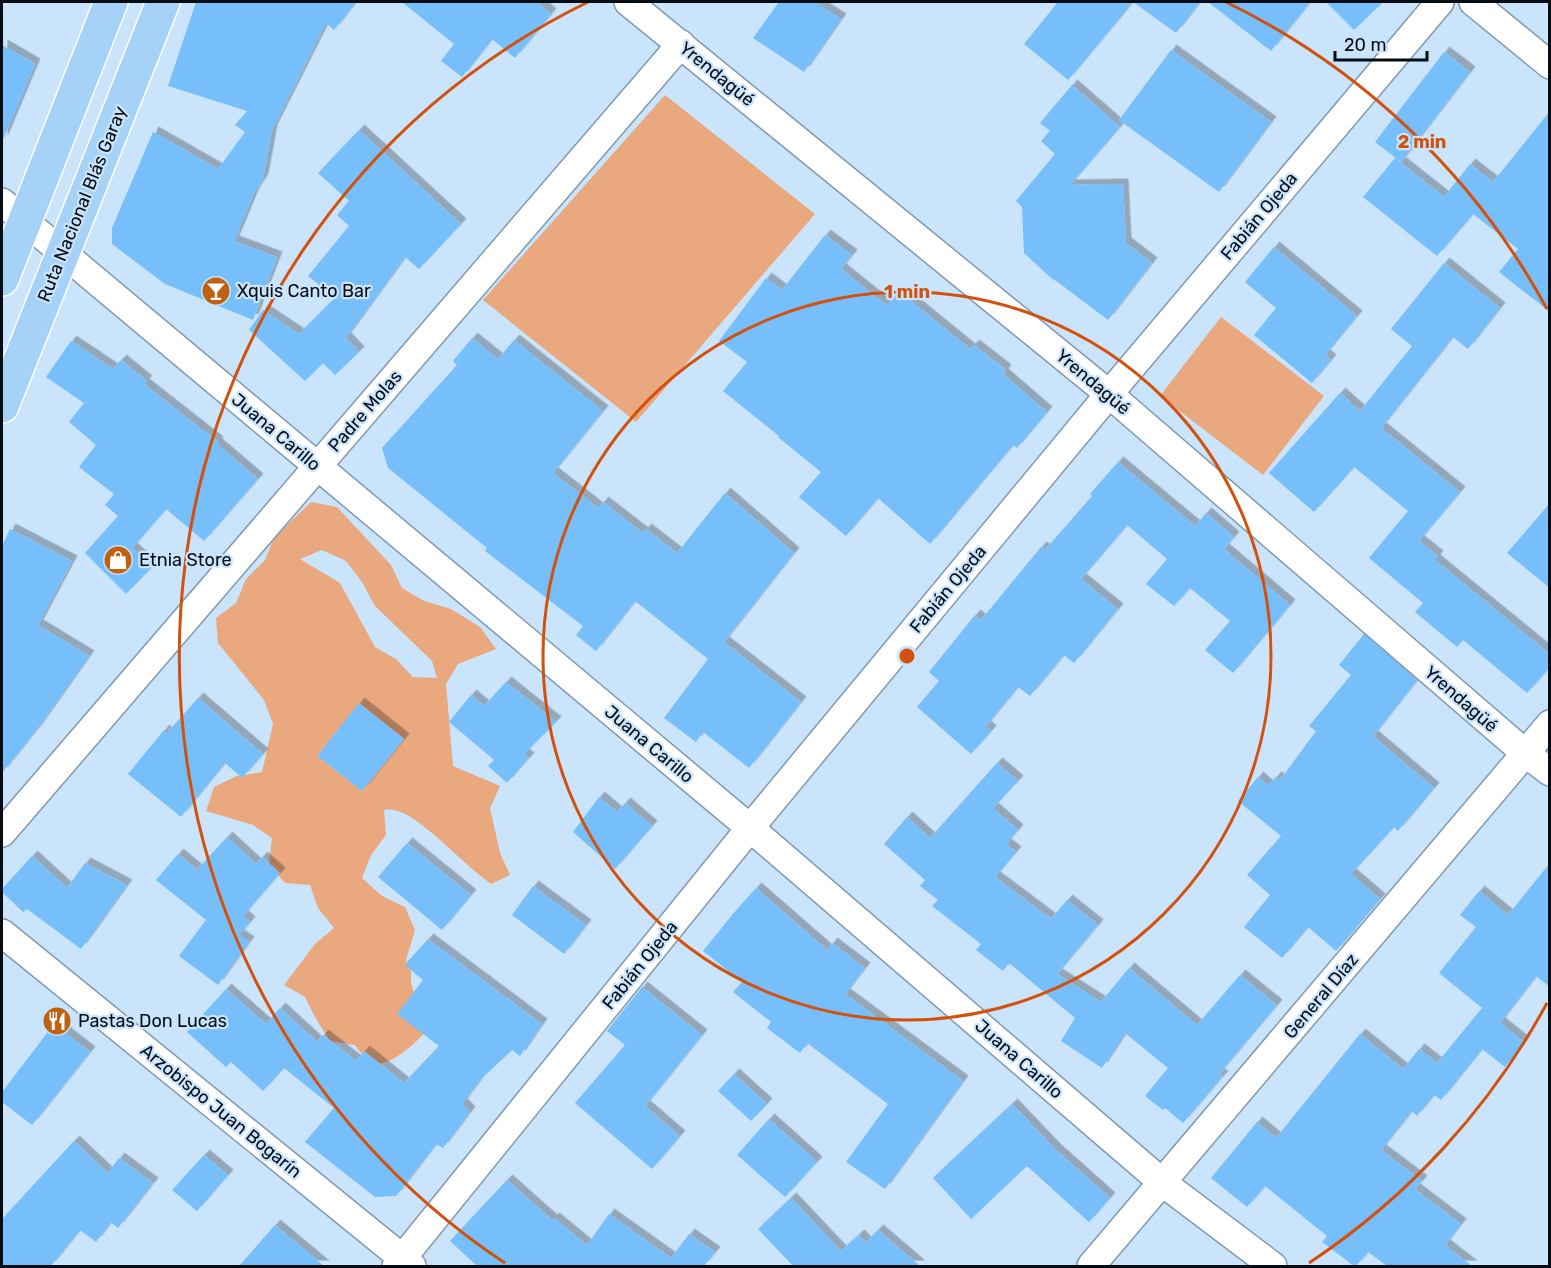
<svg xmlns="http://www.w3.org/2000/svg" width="1551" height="1268" font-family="Rubik,sans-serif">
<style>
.green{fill:#e9a87e;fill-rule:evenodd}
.building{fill:#77bffa;filter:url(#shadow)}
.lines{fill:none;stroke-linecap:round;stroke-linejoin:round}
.minor-casing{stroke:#8199ae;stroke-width:30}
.trunk-casing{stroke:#fff;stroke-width:36}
.minor{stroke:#fff;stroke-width:27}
.trunk{stroke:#a6d2f8;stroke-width:33}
.ring{fill:none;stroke:#d1510d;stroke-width:3}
.labels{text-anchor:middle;stroke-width:4.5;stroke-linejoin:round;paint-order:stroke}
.street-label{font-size:18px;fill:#050c14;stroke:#cae4fb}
.poi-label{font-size:18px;fill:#050c14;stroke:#cae4fb;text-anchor:start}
.centre{fill:#d1510d;stroke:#cae4fb;stroke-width:3}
.ring-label{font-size:18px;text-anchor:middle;font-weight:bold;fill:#d1510d;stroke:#cae4fb;stroke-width:4.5;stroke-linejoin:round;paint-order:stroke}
</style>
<defs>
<filter id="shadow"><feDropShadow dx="5.5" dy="-5.5" stdDeviation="0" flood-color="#0004"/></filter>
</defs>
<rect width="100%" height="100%" fill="#cae4fb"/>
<!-- green -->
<g class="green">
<polygon points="665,95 815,214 636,422 483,300"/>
<polygon points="1221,317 1324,396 1263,475 1160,396"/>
<path d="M 311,502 L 337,507 L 391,565 L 402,588 L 424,601 L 451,609 L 480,627 L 496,649 L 458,664 L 446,684 L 453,766 L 500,786 L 490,808 L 500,853 L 510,875 L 491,884 C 465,865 442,839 415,820 C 407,814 394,808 384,810 L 386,835 L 371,855 L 362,878 L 382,896 L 405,907 L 415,930 L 405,963 L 411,958 L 411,983 L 419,1009 L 423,1035 C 409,1048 390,1067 369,1064 L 355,1045 L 330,1041 L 316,1019 L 305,997 L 284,985 L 315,944 L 334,928 L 318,908 L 310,885 L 285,883 L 269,864 L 272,838 L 253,825 L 206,811 L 214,787 L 237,776 L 262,772 L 273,724 L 264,700 L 218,643 L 216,618 L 236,603 L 246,579 L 265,560 L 274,538 ZM 322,550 L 346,561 L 362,582 L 375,606 L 432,661 L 437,678 L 413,677 L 396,659 L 375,647 L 340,583 L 300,559 ZM 359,704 L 404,739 L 362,791 L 317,756 Z"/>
</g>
<!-- building -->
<g class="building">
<polygon points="196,2 356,2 334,30 326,23 272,130 263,179 254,193 234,241 277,257 253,320 165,284 112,244 112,228 153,132 218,169 245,132 235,125 247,111 168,86"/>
<polygon points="402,2 537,2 551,14 515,58 492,39 462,77 441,61 454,44"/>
<polygon points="779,2 814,2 841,19 804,72 753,38"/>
<polygon points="1058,2 1133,2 1068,80 1024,44"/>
<polygon points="1133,2 1200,2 1176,33"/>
<polygon points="1208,2 1310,2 1271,51"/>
<polygon points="1326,2 1383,2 1354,30"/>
<polygon points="2,45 35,64 2,142"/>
<polygon points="1171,50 1271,122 1219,192 1119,120"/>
<polygon points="1444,52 1470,72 1401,162 1375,142"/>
<polygon points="1072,85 1120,127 1070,185 1123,184 1126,243 1152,263 1108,320 1055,280 1052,279 1024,253 1022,207 1016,201 1055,154 1041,141 1050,131 1040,123"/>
<polygon points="1550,111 1550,312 1499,272 1518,249 1473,214 1437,256 1363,197 1395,158 1444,197 1470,164 1493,182"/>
<polygon points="359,130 461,224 419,269 405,257 346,338 359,352 335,375 323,363 305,381 249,330 263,310 299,334 335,298 308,276 349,226 337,215 349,201 318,173"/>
<polygon points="825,235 852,255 841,269 887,306 899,291 970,349 974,345 1006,370 1003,374 1047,412 1017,448 1013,445 930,544 878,498 846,536 799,497 821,472 778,437 779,436 723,391 747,362 719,341 766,278 782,290"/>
<polygon points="1274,247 1357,316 1325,355 1331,360 1312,383 1254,335 1276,308 1245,282"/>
<polygon points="1444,263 1500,308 1468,349 1453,337 1381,428 1460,492 1419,541 1438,556 1435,560 1550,654 1550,667 1527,693 1463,640 1457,647 1415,612 1423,603 1369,558 1408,511 1354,467 1314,512 1269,473 1340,393 1360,411 1412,346 1391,329"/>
<polygon points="472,338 498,359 514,340 603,411 553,473 598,508 603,502 643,533 646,529 677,553 725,493 794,553 724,642 801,702 749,768 703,732 696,742 664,718 708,659 635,601 596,651 576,635 583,626 485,551 487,548 388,468 382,448 457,365 453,361"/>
<polygon points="71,341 113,369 121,360 147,381 144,384 218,442 217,444 258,479 204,541 166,509 132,548 152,567 126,594 85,553 118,516 105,505 114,494 79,467 96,445 69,422 84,403 46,377"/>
<polygon points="1118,462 1195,526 1206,513 1234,537 1224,549 1290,605 1233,673 1205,650 1230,621 1190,588 1174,606 1146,584 1167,559 1127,525 1081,579 1118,609 1074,663 1064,655 1030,696 1018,687 986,726 991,731 971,754 917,707 939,681 929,672 975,615 981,620 1041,547 1045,550 1092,496 1090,494"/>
<polygon points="1550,503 1550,588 1507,553"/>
<polygon points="10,529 72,561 38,625 89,656 38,728 2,773 2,546"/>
<polygon points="1364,634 1417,680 1373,736 1434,788 1398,831 1394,827 1351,874 1380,899 1336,951 1308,927 1282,958 1244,927 1270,895 1247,875 1281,836 1238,801 1258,777 1268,786 1276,777 1280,780 1316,731 1309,726 1351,675 1339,665"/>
<polygon points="506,682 556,722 524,754 529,758 507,783 488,766 494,760 449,722 471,695 484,706"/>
<polygon points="198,698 263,754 242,778 225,763 181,817 128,774 164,730 167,733"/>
<polygon points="359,703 404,739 362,791 317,756"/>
<polygon points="997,763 1018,781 993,808 1018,830 1006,844 1016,852 995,877 1051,919 1067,900 1098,925 1057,974 1101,1002 1129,968 1197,1025 1240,975 1277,1005 1219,1074 1223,1076 1183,1123 1165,1108 1163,1110 1145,1096 1168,1068 1125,1033 1102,1068 1061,1041 1075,1018 1009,963 1003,971 976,950 981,944 932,906 938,900 920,886 925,880 884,844 907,817 930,838"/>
<polygon points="599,797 617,812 625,803 652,826 615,869 573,832"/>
<polygon points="227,837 256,864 262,857 280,873 243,916 250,922 239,935 249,942 218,985 179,956 206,920 156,880 178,854 197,870"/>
<polygon points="407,843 471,895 442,930 378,877"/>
<polygon points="32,856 67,888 85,863 127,885 81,949 27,909 23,912 2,892 2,889"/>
<polygon points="1550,863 1550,987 1536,976 1500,1023 1524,1042 1505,1067 1482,1049 1441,1100 1434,1095 1417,1116 1412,1111 1381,1150 1422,1181 1415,1189 1461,1224 1445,1245 1472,1266 1387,1266 1368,1252 1356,1266 1354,1266 1322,1242 1327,1236 1265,1186 1247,1207 1211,1178 1257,1122 1276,1138 1360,1034 1403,1069 1419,1049 1437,1063 1482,1008 1439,973 1476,927 1460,915 1479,891 1508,915"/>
<polygon points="533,886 586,925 564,954 512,915"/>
<polygon points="756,888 827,950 832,943 865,968 845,994 963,1081 885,1189 846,1162 888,1104 807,1043 800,1053 767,1028 771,1022 733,992 742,982 703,951 732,915"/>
<polygon points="428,939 542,1024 520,1056 512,1050 480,1080 462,1104 470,1112 443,1148 436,1144 396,1196 375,1197 305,1142 334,1108 284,1068 263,1091 231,1062 226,1067 187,1032 226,989 266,1024 280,1008 317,1042 323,1035 356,1061 364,1051 404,1083 439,1046 397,1014 423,980 405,965"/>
<polygon points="642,987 702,1035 645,1106 680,1136 652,1169 575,1103 625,1045 607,1031"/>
<polygon points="54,1024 90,1052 32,1125 2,1102 2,1092"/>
<polygon points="734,1074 767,1104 751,1121 718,1091"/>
<polygon points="1012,1104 1056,1150 1110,1198 1089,1222 1027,1166 971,1219 933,1178"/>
<polygon points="769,1119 817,1162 785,1197 737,1155"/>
<polygon points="74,1141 108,1173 119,1158 153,1183 118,1228 111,1222 96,1242 80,1230 51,1266 2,1266 2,1219"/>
<polygon points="204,1155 228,1175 197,1211 172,1190"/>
<polygon points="507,1180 552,1220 554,1218 587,1245 609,1214 671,1258 689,1234 715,1252 704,1266 477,1266 450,1241"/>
<polygon points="791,1198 841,1251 859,1235 866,1242 878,1230 920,1266 793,1266 758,1229"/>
<polygon points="275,1225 324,1266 239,1266"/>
</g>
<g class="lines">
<!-- minor casing -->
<g class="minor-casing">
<g id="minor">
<polyline points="628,2 1109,394 1525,753 1550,772"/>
<polyline points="1473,2 1550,65"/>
<polyline points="2,202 750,828 1163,1183 1273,1266"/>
<polyline points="2,833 681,44"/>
<polyline points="2,933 412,1266"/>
<polyline points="396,1266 750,828 1109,394 1440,2"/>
<polyline points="1091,1266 1550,724"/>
</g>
</g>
<!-- trunk casing -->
<g class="trunk-casing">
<g id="trunk">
<polyline points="2,279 111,2"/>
<polyline points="2,406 163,2"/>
</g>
</g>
<!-- minor -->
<use href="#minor" class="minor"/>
<!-- trunk -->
<use href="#trunk" class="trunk"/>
</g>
<!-- distance rings -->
<g class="ring">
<circle cx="907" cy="656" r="364"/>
<path d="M1547 1003A728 728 0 0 1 1309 1263M505 1263A728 728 0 0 1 588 2M1226 2A728 728 0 0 1 1547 309"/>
</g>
<!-- icons -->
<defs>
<g id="bar-disc" transform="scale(1.5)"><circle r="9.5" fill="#be6111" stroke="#cae4fb"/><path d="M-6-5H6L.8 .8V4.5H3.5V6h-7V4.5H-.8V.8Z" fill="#fff"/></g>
<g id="shop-disc" transform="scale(1.5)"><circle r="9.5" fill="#be6111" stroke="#cae4fb"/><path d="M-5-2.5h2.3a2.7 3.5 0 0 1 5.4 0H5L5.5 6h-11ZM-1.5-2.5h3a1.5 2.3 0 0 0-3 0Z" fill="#fff"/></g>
<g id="restaurant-disc" transform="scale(1.5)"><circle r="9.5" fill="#be6111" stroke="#cae4fb"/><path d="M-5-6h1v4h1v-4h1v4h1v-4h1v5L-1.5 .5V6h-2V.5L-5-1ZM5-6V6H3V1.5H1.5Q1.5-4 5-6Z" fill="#fff"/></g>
</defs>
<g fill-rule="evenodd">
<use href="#bar-disc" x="216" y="291"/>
<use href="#shop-disc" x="118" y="560"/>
<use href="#restaurant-disc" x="57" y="1021"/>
</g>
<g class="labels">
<!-- street labels -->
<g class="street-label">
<text transform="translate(717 74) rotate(39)" y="6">Yrendagüé</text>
<text transform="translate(82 204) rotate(-68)" y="6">Ruta Nacional Blás Garay</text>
<text transform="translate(1259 216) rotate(-50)" y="6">Fabián Ojeda</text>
<text transform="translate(1093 382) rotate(40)" y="6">Yrendagüé</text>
<text transform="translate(365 411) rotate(-49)" y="6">Padre Molas</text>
<text transform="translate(276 432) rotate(40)" y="6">Juana Carillo</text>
<text transform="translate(948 589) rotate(-50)" y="6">Fabián Ojeda</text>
<text transform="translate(1461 699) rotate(41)" y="6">Yrendagüé</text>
<text transform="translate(649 744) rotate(40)" y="6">Juana Carillo</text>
<text transform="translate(640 965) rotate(-51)" y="6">Fabián Ojeda</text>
<text transform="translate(1321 996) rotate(-50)" y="6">General Díaz</text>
<text transform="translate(1019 1059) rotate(41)" y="6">Juana Carillo</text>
<text transform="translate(221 1111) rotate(39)" y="6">Arzobispo Juan Bogarín</text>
</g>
<!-- poi labels -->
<g class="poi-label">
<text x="237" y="297">Xquis Canto Bar</text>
<text x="139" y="566">Etnia Store</text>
<text x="78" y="1027">Pastas Don Lucas</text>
</g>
</g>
<circle cx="907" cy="656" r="9" class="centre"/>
<g class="ring-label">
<text x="1422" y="148">2 min</text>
<text x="907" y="298">1 min</text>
</g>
<!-- border -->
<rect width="1551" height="1268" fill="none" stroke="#050c14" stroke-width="6"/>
<!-- scale -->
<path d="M1335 51v9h92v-9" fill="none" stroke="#050c14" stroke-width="3"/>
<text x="1344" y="51" font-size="18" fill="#050c14" stroke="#cae4fb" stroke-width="4.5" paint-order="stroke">20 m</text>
</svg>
